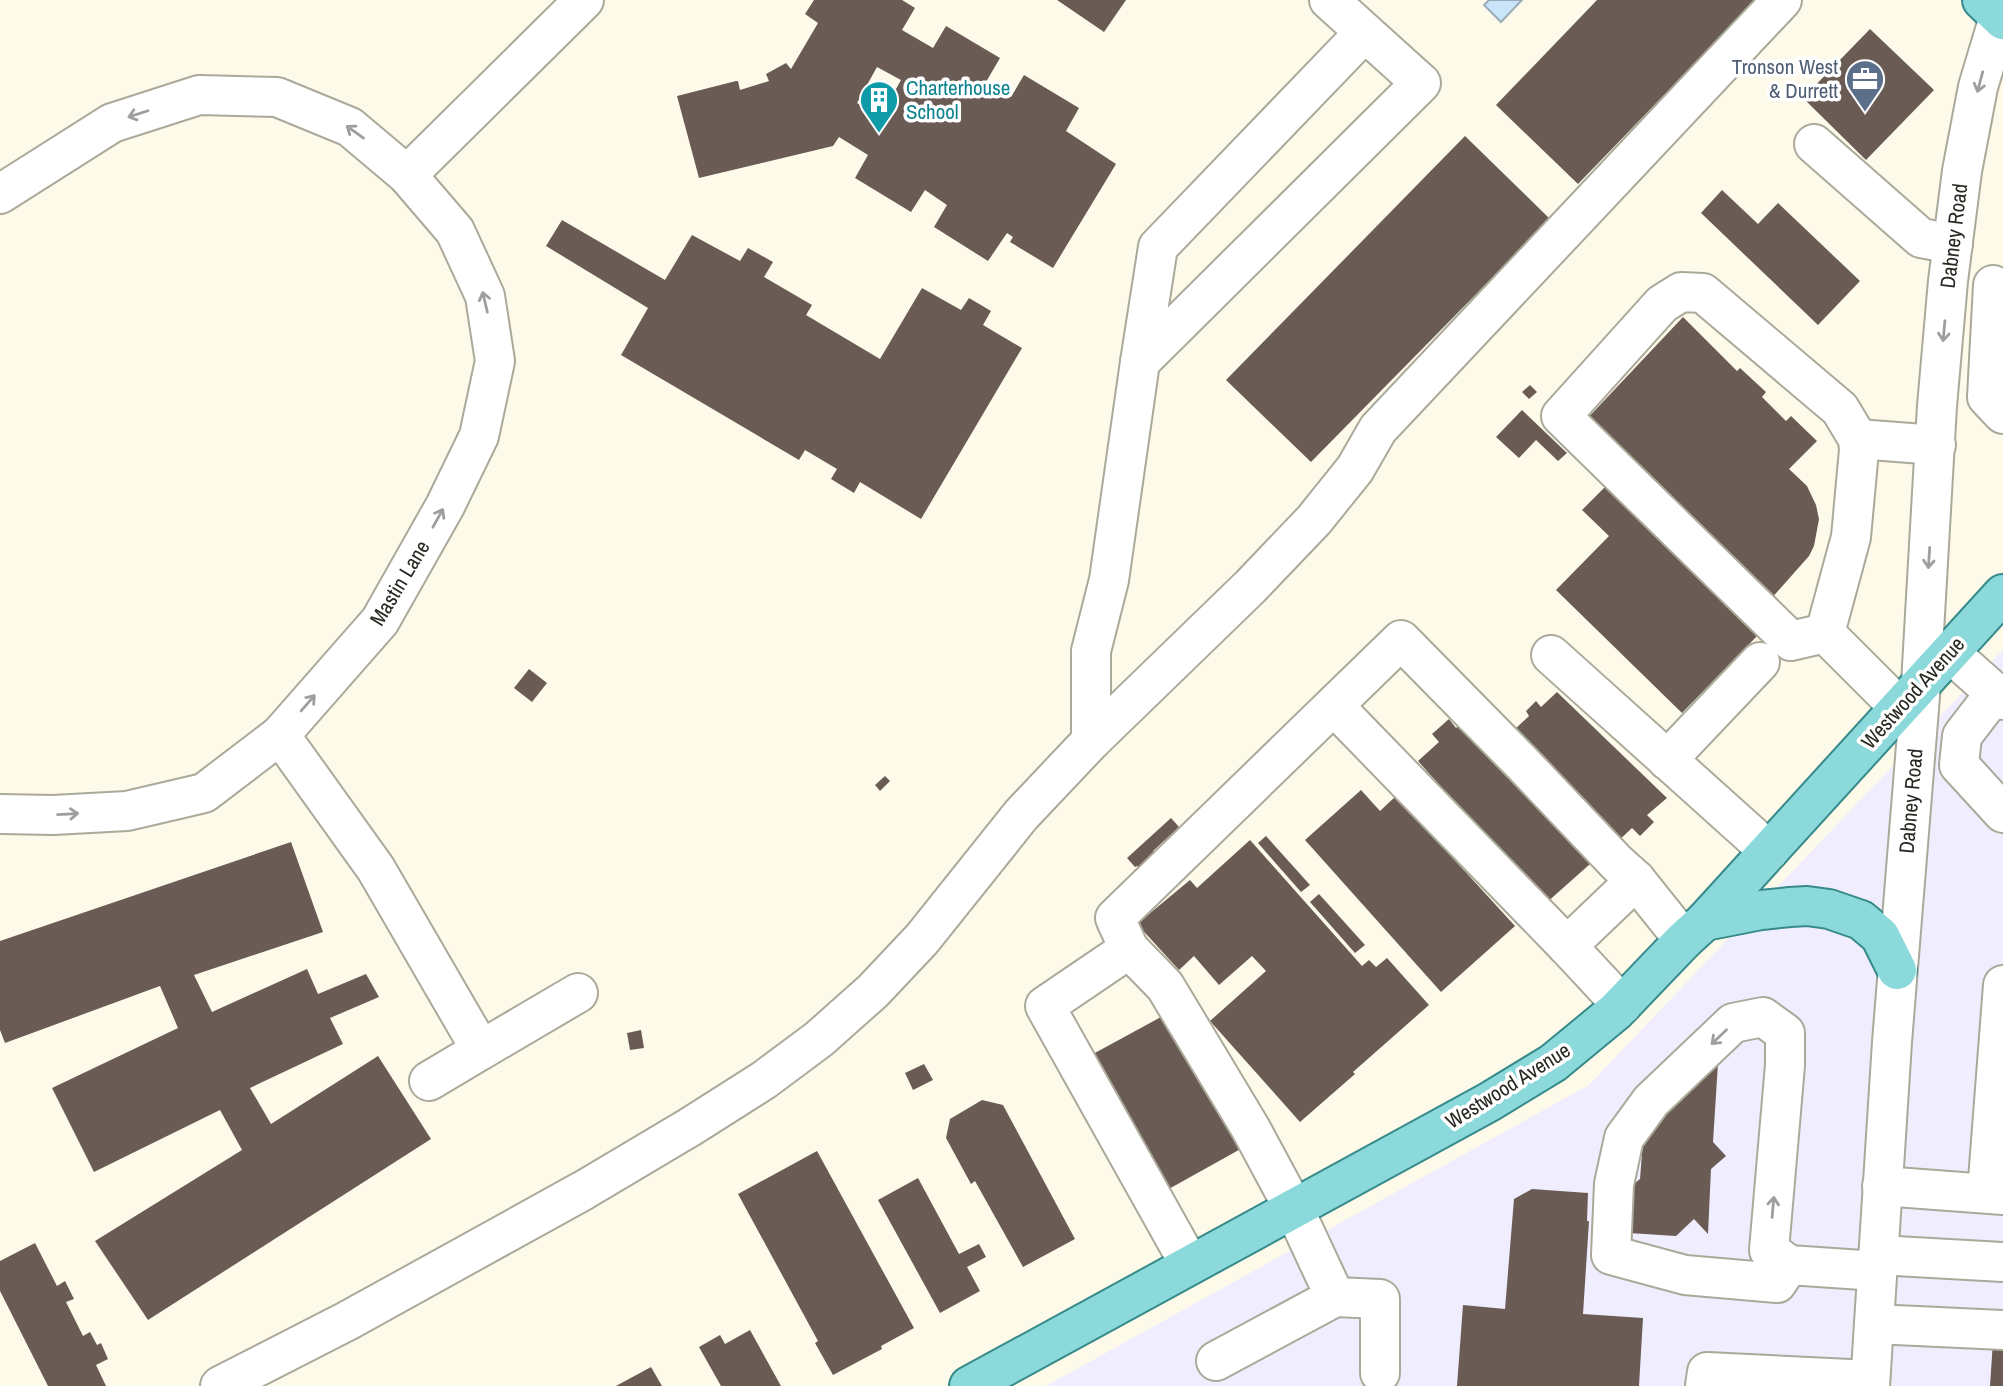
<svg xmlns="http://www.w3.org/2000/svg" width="2003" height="1386" font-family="'Archivo Narrow',sans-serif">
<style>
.industrial{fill:#f0edfe}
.water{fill:#cae5f9;stroke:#9aacb8;stroke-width:2}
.building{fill:#6a5c55;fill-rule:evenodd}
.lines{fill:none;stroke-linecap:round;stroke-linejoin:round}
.minor-casing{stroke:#aba99a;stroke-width:42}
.major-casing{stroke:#368a89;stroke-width:42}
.minor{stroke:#fff;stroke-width:38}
.major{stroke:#8bd9da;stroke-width:38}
.oneway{stroke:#9f9e9c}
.labels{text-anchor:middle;stroke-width:7;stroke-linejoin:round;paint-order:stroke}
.service-label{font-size:21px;fill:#4e5e75;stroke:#fff;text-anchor:end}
.culture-label{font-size:21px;fill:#0d838f;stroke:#fff;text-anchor:start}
.street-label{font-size:21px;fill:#292822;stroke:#fff}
</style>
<rect width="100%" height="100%" fill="#fdfaea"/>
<!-- industrial -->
<polygon class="industrial" points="2003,650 2003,1386 1046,1386 1589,1085"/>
<!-- water -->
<polygon class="water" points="1489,0 1522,0 1501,22 1484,5"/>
<!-- building -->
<g class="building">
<path d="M 814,0 L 902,0 L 915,8 L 902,30 L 933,48 L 946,26 L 1000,58 L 986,82 L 1011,97 L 1024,75 L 1079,108 L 1066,131 L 1116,164 L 1053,268 L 1010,242 L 1013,237 L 1007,233 L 988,261 L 934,227 L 947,205 L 925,190 L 911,212 L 855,178 L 868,155 L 839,137 L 833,146 L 699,178 L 677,96 L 736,81 L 738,81 L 740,90 L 769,81 L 766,74 L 786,63 L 791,69 L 818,23 L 805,14 ZM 877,67 L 901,80 L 881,116 L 857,103 Z"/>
<polygon points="1057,0 1126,0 1104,32"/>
<polygon points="1597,0 1756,0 1578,184 1496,105"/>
<polygon points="1870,29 1934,90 1866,160 1803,98"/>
<polygon points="1465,136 1550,219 1311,462 1226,380"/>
<polygon points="1722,190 1758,224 1778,203 1860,281 1818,325 1701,213"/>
<polygon points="562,220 665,280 692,235 740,261 748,248 773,262 764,277 812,305 806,315 880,359 922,288 961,310 969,298 991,311 983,325 1022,348 921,519 860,482 854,493 831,479 837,469 805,450 799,460 621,355 648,308 546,246"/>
<polygon points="1683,317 1737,371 1740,368 1766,392 1762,397 1786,421 1791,416 1817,441 1789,469 1807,486 1816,505 1819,519 1814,546 1809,556 1769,601 1583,423"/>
<polygon points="1530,385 1537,392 1529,399 1522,392"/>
<polygon points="1522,410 1567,453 1558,461 1536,440 1519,458 1496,437"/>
<polygon points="1605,487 1732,611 1733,610 1759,634 1682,713 1556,590 1609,536 1582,510"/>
<polygon points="529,669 547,683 532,702 514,688"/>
<polygon points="1557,692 1667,798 1647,815 1654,822 1640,836 1632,828 1614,845 1513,731 1529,716 1526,711 1536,701 1541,707"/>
<polygon points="1449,719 1456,728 1463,721 1590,864 1545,904 1418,761 1439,742 1432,734"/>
<polygon points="885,776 890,781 880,791 875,785"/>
<polygon points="1361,790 1380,811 1396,796 1515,926 1441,992 1305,840"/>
<polygon points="1171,818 1179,827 1153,851 1161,860 1141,879 1134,872 1139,868 1137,866 1135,867 1127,858"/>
<polygon points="1266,836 1310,885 1301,892 1258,843"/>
<polygon points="1250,840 1362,966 1369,960 1376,967 1387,958 1429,1005 1353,1072 1355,1074 1300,1122 1210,1021 1266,971 1252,956 1219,985 1194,956 1179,970 1137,924 1190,880 1197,888"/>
<polygon points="291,842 323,932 194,975 212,1012 307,969 318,994 366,974 379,997 330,1018 343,1044 250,1088 271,1124 378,1056 431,1139 148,1320 95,1241 242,1150 220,1110 94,1172 52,1088 178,1028 160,986 5,1043 0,1030 0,941"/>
<polygon points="1319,894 1365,945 1355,953 1310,902"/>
<polygon points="1172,1011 1246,1146 1167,1190 1093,1054"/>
<polygon points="641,1030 644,1048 630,1050 627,1033"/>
<polygon points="1718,1063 1713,1142 1726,1156 1711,1169 1708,1234 1694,1219 1676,1236 1629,1233 1625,1191 1640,1179 1644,1128"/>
<polygon points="924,1064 933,1080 913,1090 905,1073"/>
<polygon points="982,1100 1003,1105 1075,1239 1023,1267 975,1181 971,1184 946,1138 950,1119"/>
<polygon points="817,1151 914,1328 881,1346 882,1349 833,1375 815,1343 818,1341 738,1194"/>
<polygon points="918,1178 959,1254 979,1244 986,1257 967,1267 980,1291 940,1313 878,1200"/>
<polygon points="1532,1189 1588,1193 1587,1221 1589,1221 1583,1314 1643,1318 1639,1386 1457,1386 1463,1305 1505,1309 1514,1199"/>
<polygon points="35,1243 57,1286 65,1281 74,1299 66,1302 83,1336 90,1332 97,1345 101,1343 108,1359 96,1365 106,1386 48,1386 0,1291 0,1261"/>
<polygon points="750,1330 781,1386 721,1386 699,1347 720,1335 725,1344"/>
<polygon points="1993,1341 2003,1341 2003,1386 1990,1386"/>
<polygon points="651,1367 662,1386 616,1386"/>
</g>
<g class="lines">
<!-- minor casing -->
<g class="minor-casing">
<g id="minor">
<polyline points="1814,144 1921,238 1953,244"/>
<polyline points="407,175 584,0"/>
<polyline points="0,194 112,123 199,95 277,97 350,127 407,175 455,231 485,296 495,361 479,436 445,506 380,621 280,735 204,793 127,811 53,815 0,814"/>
<polyline points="1993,285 1987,397 2003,414"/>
<polyline points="1140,362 1158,247 1364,33"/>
<polyline points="1858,439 1936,445"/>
<polyline points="1825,633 1791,641 1561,416 1662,304 1681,292 1703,293 1840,409 1858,439 1859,450 1851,537 1825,633 1899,707"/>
<polyline points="1949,652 2003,700"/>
<polyline points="1551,655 1769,851"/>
<polyline points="1995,693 1962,736 1959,765 2003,813"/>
<polyline points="1334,706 1567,946"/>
<polyline points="280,735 376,869 481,1050 429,1081"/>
<polyline points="1091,741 1091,651 1109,580 1140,362 1421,83 1329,0"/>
<polyline points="1667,760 1760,662"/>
<polyline points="1129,949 1115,918 1401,640 1523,764 1617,863 1636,880 1684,940"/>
<polyline points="1622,1005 1567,946 1636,880"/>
<polyline points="481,1050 578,993"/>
<polyline points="1882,1186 2003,1195"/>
<polyline points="1987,1193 2003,985"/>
<polyline points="1878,1255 2003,1262"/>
<polyline points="1190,1265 1045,1006 1129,949 1165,986 1251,1129 1294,1209 1335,1297 1216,1361"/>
<polyline points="1789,1265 1777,1283 1685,1275 1611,1255 1614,1184 1624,1138 1651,1101 1733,1023 1763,1017 1785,1033 1785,1065 1769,1250 1789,1265 1877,1271"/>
<polyline points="1335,1297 1380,1299 1380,1373"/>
<polyline points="1874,1324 2003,1330"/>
<polyline points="220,1386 347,1321 584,1190 690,1127 764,1080 819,1039 873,991 922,939 1021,815 1091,741 1250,587 1314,520 1355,469 1378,429 1782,0"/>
<polyline points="1705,1386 1707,1372 1870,1380"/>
<polyline points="1870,1386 1892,1042 1921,684 1937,406 1948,281 1962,171 1978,87 1999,17 2003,13"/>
</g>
</g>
<!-- major casing -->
<g class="major-casing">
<g id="major">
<polyline points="1982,0 2003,20"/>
<polyline points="1705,921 1761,910 1790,907 1807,906 1829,909 1861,920 1880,936 1897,970"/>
<polyline points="969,1386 1489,1102 1553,1063 1616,1011 1684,940 1705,921 2003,594"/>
</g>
</g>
<!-- minor -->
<use href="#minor" class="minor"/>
<!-- major -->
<use href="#major" class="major"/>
</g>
<!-- one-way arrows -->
<defs><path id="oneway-shaft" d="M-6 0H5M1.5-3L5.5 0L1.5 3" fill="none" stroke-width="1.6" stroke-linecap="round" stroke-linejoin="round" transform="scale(1.75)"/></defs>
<g class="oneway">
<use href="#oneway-shaft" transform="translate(1980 82) rotate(105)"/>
<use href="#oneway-shaft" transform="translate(138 114) rotate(162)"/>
<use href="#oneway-shaft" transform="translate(355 132) rotate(-144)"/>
<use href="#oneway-shaft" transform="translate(485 302) rotate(-103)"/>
<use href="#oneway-shaft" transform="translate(1944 331) rotate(95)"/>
<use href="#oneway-shaft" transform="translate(438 518) rotate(-61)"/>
<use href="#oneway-shaft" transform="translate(1929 558) rotate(94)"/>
<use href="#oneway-shaft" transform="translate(308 703) rotate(-49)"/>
<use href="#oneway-shaft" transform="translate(68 814) rotate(-3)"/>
<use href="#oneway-shaft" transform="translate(1719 1037) rotate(136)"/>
<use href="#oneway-shaft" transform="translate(1773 1207) rotate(-85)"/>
</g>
<!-- icons -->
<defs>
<g id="office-pin" transform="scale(2.0125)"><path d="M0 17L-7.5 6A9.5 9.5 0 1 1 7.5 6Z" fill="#5c6f8a" stroke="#fff"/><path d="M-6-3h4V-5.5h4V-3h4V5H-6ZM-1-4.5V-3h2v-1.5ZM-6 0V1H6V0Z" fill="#fff"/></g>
<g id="building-pin" transform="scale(2.0125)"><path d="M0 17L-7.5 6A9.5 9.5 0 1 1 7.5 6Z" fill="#0f9aa8" stroke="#fff"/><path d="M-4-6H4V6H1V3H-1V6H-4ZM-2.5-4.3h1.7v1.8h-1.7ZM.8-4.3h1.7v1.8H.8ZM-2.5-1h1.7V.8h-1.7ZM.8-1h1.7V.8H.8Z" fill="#fff"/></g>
</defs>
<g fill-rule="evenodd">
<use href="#office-pin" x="1865" y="79"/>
<use href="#building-pin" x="879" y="100"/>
</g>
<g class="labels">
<!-- service labels -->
<g class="service-label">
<text x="1838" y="74">Tronson West<tspan x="1838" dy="24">&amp; Durrett</tspan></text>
</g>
<!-- culture labels -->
<g class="culture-label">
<text x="906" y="95">Charterhouse<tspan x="906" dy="24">School</tspan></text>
</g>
<!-- street labels -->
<g class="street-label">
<text transform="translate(1954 236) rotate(-83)" y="7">Dabney Road</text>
<text transform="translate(400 583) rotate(-59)" y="7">Mastin Lane</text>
<text transform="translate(1913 693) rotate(-48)" y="7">Westwood Avenue</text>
<text transform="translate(1911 801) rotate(-85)" y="7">Dabney Road</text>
<text transform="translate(1508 1086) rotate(-32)" y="7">Westwood Avenue</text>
</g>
</g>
</svg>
